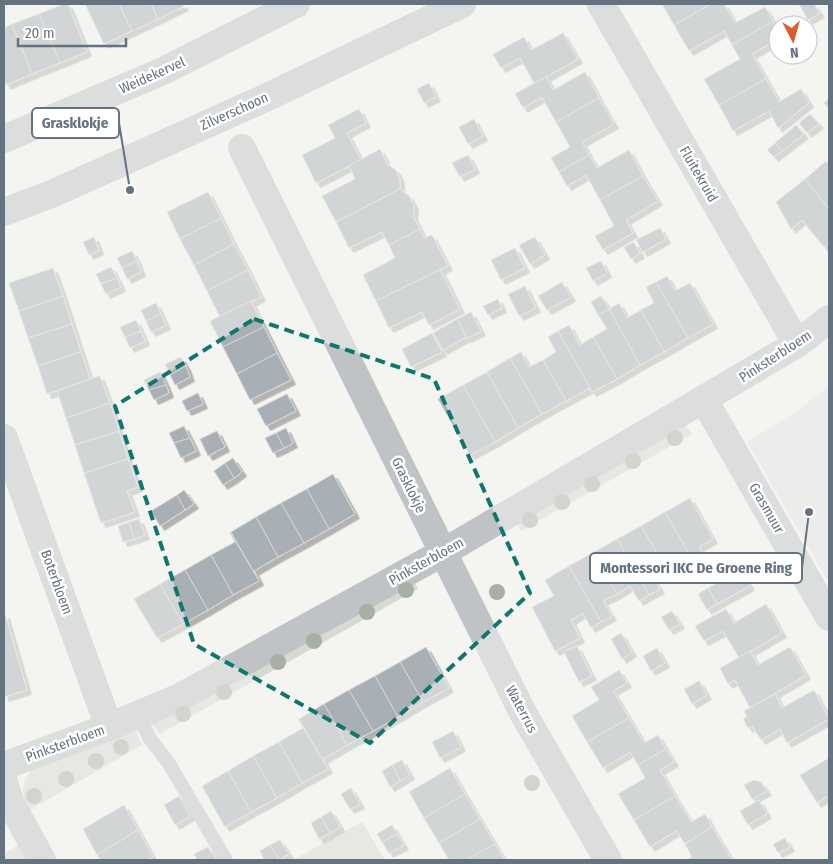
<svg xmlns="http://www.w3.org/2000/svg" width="833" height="864" font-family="'Fira Sans Condensed',sans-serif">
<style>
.built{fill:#e2e3e2}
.green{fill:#d5dbd2}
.building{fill:#a9b0b5;stroke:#d5d6d3;filter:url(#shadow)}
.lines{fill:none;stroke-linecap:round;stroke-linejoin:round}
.service{stroke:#bfc3c6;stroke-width:14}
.minor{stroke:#bfc3c6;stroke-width:28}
.tree{fill:#a6b0a3}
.marked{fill:none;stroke:#0f766e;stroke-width:4;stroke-dasharray:10 6;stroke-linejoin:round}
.labels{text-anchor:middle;stroke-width:5;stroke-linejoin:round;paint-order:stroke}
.street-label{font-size:14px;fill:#657280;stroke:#fff}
.leader{fill:none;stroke:#657280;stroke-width:2}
.callout-dot{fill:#657280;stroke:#fff;stroke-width:2}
.callout{fill:#fff;stroke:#657280;stroke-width:2}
.callout-label{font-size:15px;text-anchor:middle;font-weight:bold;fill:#657280}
</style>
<defs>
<filter id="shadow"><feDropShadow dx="4.5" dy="4.5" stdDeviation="0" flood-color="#0004"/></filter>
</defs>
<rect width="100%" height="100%" fill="#f4f4f1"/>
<!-- built -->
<polygon class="built" points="829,386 829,583 747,442 794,413"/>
<!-- green -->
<g class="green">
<polygon points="686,426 692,434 521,531 516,522"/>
<polygon points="413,579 418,589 160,734 151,723"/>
<path d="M 135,729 L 142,745 L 28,811 C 21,794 20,780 35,767 Z"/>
<polygon points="362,822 385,860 293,860"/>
<polygon points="19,845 28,860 4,860 4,854"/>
</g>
<!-- building -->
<g class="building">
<polygon points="64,4 68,4 87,52 60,63 39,14"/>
<polygon points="85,4 119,4 132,31 104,44"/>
<polygon points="119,4 151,4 158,19 132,31"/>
<polygon points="151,4 183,4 184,6 158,19"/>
<polygon points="662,4 711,4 674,25"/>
<polygon points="711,4 724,4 735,23 765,7 773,21 732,45 724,31 689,51 674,25"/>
<polygon points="799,4 814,4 820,13 808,20"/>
<polygon points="39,14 60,63 32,74 12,24"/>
<polygon points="773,21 778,31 778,39 752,54 766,79 719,105 704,79 740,59 732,45"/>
<polygon points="12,24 32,74 6,85 4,80 4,28"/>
<polygon points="563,33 578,59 515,94 534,83 520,58 501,68 493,54 524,37 531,50"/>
<polygon points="585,72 599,98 556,122 542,97 523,108 515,94 546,77 553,90"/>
<polygon points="766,79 779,102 801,89 809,103 778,128 769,111 733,131 719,105"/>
<polygon points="429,83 436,97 424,103 417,89"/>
<polygon points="599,98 614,124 582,142 589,155 559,172 551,158 570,147 556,122"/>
<polygon points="829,98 829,109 824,103"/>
<polygon points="359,109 366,123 347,133 361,160 316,183 302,155 335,138 328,125"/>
<polygon points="810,114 819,124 807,133 799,123"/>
<polygon points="474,119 483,136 468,144 459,127"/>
<polygon points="796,125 804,134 782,151 775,143"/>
<polygon points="775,143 782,151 774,157 767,150"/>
<polygon points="380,149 387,164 396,170 400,179 400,189 336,222 322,196 355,179 349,166"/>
<polygon points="629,150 643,176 600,200 586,175 567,186 559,172 589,155 597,168"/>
<polygon points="468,155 475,169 460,177 452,163"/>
<polygon points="826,161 829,165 829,209 805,179"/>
<polygon points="643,176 658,201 626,220 633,233 603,250 595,236 614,226 600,200"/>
<polygon points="805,179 829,209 829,243 824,247 802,220 791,229 776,202"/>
<polygon points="400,189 409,196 414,206 413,216 420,229 389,245 382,232 349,248 336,222"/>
<polygon points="208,192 221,218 180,239 167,212"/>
<polygon points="221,218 234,244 194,265 180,239"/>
<polygon points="660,228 666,239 643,252 636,240"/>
<polygon points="420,229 424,238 432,235 448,266 376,301 363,275 395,258 389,245"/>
<polygon points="94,237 99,250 89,255 83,242"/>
<polygon points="535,237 545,255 530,264 519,245"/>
<polygon points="634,242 640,254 631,259 624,247"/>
<polygon points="234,244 248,270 207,291 194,265"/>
<polygon points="515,248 525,268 501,280 491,260"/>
<polygon points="132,251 137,261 122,268 117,258"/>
<polygon points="137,261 141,272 127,279 122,268"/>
<polygon points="601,261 607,273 593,281 586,268"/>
<polygon points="111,267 117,278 101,284 96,274"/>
<polygon points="53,268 63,296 19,311 9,283"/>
<polygon points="443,268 441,271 460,309 429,325 422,312 389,328 376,301"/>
<polygon points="248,270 261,297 220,317 207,291"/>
<polygon points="667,276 675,291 690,283 713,324 688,338 656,282"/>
<polygon points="117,278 121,287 106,294 101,284"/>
<polygon points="562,282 571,297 547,310 538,296"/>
<polygon points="656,282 688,338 664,352 641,310 654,303 646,287"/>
<polygon points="525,286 536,308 519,316 508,294"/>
<polygon points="63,296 72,324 28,338 19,311"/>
<polygon points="601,296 609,309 598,315 591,302"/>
<polygon points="498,299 502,308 488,315 483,306"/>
<polygon points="251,301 264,327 223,347 210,321"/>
<polygon points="156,303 161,314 146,321 141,310"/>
<polygon points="619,303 627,318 641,310 664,352 640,365 609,309"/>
<polygon points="609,309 640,365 617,379 593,337 607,329 598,315"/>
<polygon points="471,312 481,331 467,338 457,319"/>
<polygon points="161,314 166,325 151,332 146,321"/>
<polygon points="457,319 466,337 443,350 433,333"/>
<polygon points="136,320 141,331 125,337 120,327"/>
<polygon points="72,324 81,352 38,366 28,338"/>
<polygon points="569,325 580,345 593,337 617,379 592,392 558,331"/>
<polygon points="264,327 277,353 237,374 223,347"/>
<polygon points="141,331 145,341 130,348 125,337"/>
<polygon points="558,331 590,388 566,401 543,360 556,352 548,337"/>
<polygon points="432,333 442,352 411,367 402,349"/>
<polygon points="81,352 90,378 100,376 47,394 38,366"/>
<polygon points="521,352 529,367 543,360 566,401 542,414 510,358"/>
<polygon points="277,353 291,380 250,400 237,374"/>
<polygon points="181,357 186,366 170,375 165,364"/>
<polygon points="510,358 542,414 518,428 487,372"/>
<polygon points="186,366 190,377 175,385 170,375"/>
<polygon points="160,372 166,385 149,390 144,380"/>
<polygon points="487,372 518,428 495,442 463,385"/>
<polygon points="100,376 110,403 66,418 57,391 47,394"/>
<polygon points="166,385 169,393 154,400 149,390"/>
<polygon points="463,385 495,442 470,455 438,399"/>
<polygon points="198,393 203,404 187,411 182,401"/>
<polygon points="287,394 296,411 266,426 257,409"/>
<polygon points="110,403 119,431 75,445 66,418"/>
<polygon points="184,426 190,438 174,443 169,433"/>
<polygon points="286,428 293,443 284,448 276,433"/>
<polygon points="119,431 128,459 84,473 75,445"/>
<polygon points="217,431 225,447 208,456 200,439"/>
<polygon points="276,433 284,448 273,453 265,438"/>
<polygon points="190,438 196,451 181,458 174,443"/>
<polygon points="233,458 242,472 234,478 225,463"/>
<polygon points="128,459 138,487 127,491 135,512 101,523 84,473"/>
<polygon points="225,463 234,478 223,485 214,471"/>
<polygon points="333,474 355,514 329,529 307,489"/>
<polygon points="307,489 329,529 304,543 281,503"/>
<polygon points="184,490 194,504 185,510 177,495"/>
<polygon points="177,495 185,510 160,526 151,511"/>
<polygon points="690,498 713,539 699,547 707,562 697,568 665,512"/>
<polygon points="281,503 304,543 278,557 256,517"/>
<polygon points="665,512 697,568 687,574 678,559 665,567 641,526"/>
<polygon points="256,517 278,557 254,571 259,581 231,532"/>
<polygon points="139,519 145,535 134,539 129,522"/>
<polygon points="129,522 134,539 123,542 118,526"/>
<polygon points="641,526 665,567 651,574 660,589 649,595 617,539"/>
<polygon points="230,532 259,581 233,595 211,555 235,542"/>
<polygon points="617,539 649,595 639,601 630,586 617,594 594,552"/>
<polygon points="594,552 617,594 603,601 612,616 601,622 569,566"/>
<polygon points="211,555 233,595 208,610 185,570"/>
<polygon points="569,566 601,622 591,628 583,613 571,620 580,638 555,651 532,607 554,596 545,580"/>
<polygon points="185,570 208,610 183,624 160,584"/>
<polygon points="741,570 750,586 717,604 708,588"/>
<polygon points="160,584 183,624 157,638 134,599"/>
<polygon points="708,588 717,604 707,610 698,594"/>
<polygon points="766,604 782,633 739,658 723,631 704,641 695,626 726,609 734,623"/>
<polygon points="672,611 680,624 669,630 661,617"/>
<polygon points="5,614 27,690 4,697 4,614"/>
<polygon points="621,633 632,652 622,659 611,639"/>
<polygon points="577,646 592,676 579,682 564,652"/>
<polygon points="426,647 449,688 423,702 400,662"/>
<polygon points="790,647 806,675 750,708 735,680 728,684 720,668 750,651 758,665"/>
<polygon points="657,648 665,663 651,671 643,656"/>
<polygon points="400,662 423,702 398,717 375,676"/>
<polygon points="619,670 627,683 613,691 629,718 587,742 572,716 599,700 591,687"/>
<polygon points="375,676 398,717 373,731 349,690"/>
<polygon points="699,681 707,695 692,704 684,689"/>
<polygon points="349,690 373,731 347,745 324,704"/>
<polygon points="814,690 829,719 787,743 780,729 761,740 752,726 748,728 743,719 747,717 744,711 775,694 782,708"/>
<polygon points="324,704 347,745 323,759 328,769 299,719"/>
<polygon points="629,718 644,743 658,735 666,749 638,765 630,752 603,768 587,742"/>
<polygon points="298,719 328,769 302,783 279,742 303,728"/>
<polygon points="453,731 461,747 440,758 432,742"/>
<polygon points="279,742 302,783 277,798 253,756"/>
<polygon points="666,749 674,762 660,770 675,796 634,820 618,794 645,778 638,765"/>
<polygon points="253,756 277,798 251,812 228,771"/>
<polygon points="829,758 829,795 817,803 800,775"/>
<polygon points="402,760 410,775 400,781 392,765"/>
<polygon points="392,765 400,781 390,787 382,771"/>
<polygon points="450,768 465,794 424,818 409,792"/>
<polygon points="228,771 251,812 225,827 202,786"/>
<polygon points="754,780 761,782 767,791 752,799 744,785"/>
<polygon points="351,788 360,804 350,809 341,794"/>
<polygon points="465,794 480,819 439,843 424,818"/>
<polygon points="179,796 190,816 175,825 164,805"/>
<polygon points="675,796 691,822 705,814 712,827 685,844 676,831 650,847 634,820"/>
<polygon points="759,800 767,814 748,825 740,811"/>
<polygon points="124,805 138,830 97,855 83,829"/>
<polygon points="331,811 340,827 330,833 321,817"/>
<polygon points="321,817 330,833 319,839 311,823"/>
<polygon points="480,819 495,844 466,860 449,860 439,843"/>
<polygon points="392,825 397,834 382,842 377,834"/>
<polygon points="712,827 732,860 687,860 692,857 685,844"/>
<polygon points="138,830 153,857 147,860 101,860 97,855"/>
<polygon points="397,834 404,845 389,853 382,842"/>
<polygon points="785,838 790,847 778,853 773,844"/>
<polygon points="280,840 289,854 279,860 270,845"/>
<polygon points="495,844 505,860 466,860"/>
<polygon points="270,845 279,860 264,860 260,851"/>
<polygon points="208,847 216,860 197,860 194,854"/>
</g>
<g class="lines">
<!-- service -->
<polyline class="service" points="138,715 150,739 168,762 226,860"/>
<!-- minor -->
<g class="minor">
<polyline points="601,4 797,344"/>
<polyline points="4,139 163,71 296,4"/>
<polyline points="242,148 523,713 608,860"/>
<polyline points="4,212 54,193 263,99 462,4"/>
<polyline points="704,400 829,617"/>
<polyline points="4,438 109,727"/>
<polyline points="4,766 109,727 178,698 442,553 797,344 829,319"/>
<polyline points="4,782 10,802 42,860"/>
</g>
</g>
<!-- trees -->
<g class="tree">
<circle cx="675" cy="438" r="8"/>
<circle cx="633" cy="461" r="8"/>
<circle cx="592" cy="484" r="8"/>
<circle cx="562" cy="502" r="8"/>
<circle cx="530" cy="520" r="8"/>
<circle cx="406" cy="590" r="8"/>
<circle cx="497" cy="592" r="8"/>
<circle cx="367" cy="612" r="8"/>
<circle cx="314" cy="641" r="8"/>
<circle cx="278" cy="662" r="8"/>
<circle cx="224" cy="692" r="8"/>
<circle cx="183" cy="714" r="8"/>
<circle cx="121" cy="747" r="8"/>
<circle cx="96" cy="761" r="8"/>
<circle cx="66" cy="779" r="8"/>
<circle cx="532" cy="783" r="8"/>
<circle cx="34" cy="796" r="8"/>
</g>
<!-- marked area -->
<path d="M0 0H833V864H0ZM 254,319 L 434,379 L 530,593 L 370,743 L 194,644 L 115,406 Z" fill="#f4f4f1" fill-opacity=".55" fill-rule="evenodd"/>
<path class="marked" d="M 254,319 L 434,379 L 530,593 L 370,743 L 194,644 L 115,406 Z"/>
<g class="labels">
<!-- street labels -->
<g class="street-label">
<text transform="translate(152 75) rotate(-24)" y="5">Weidekervel</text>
<text transform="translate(234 111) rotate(-24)" y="5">Zilverschoon</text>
<text transform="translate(699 174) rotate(60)" y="5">Fluitekruid</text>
<text transform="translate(775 356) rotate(-33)" y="5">Pinksterbloem</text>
<text transform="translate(409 485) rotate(64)" y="5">Grasklokje</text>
<text transform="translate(767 508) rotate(60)" y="5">Grasmuur</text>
<text transform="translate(426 561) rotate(-29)" y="5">Pinksterbloem</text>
<text transform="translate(57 582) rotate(70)" y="5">Boterbloem</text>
<text transform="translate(522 709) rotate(62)" y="5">Waterrus</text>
<text transform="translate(65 743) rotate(-20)" y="5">Pinksterbloem</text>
</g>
</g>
<!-- callouts -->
<path class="leader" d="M130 190L119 123M809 512L802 568"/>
<g class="callout-dot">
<circle cx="130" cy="190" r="5"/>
<circle cx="809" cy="512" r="5"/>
</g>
<g class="callout">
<rect x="32" y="108" width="87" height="30" rx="5"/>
<rect x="590" y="553" width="212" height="30" rx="5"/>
</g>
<g class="callout-label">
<text x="75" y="128">Grasklokje</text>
<text x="696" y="573">Montessori IKC De Groene Ring</text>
</g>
<!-- border -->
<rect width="833" height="864" fill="none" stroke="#657280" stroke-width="10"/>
<!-- north arrow -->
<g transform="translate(793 40) rotate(174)"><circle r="24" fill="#ffffff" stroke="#c1c7cc"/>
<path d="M0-4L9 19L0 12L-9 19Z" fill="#d85f2d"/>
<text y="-8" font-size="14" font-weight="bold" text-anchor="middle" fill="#657280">N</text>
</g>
<!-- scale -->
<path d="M18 38v8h108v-8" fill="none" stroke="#657280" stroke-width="2.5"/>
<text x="25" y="38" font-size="15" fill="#657280" stroke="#ffffff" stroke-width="4" paint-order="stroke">20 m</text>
</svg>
